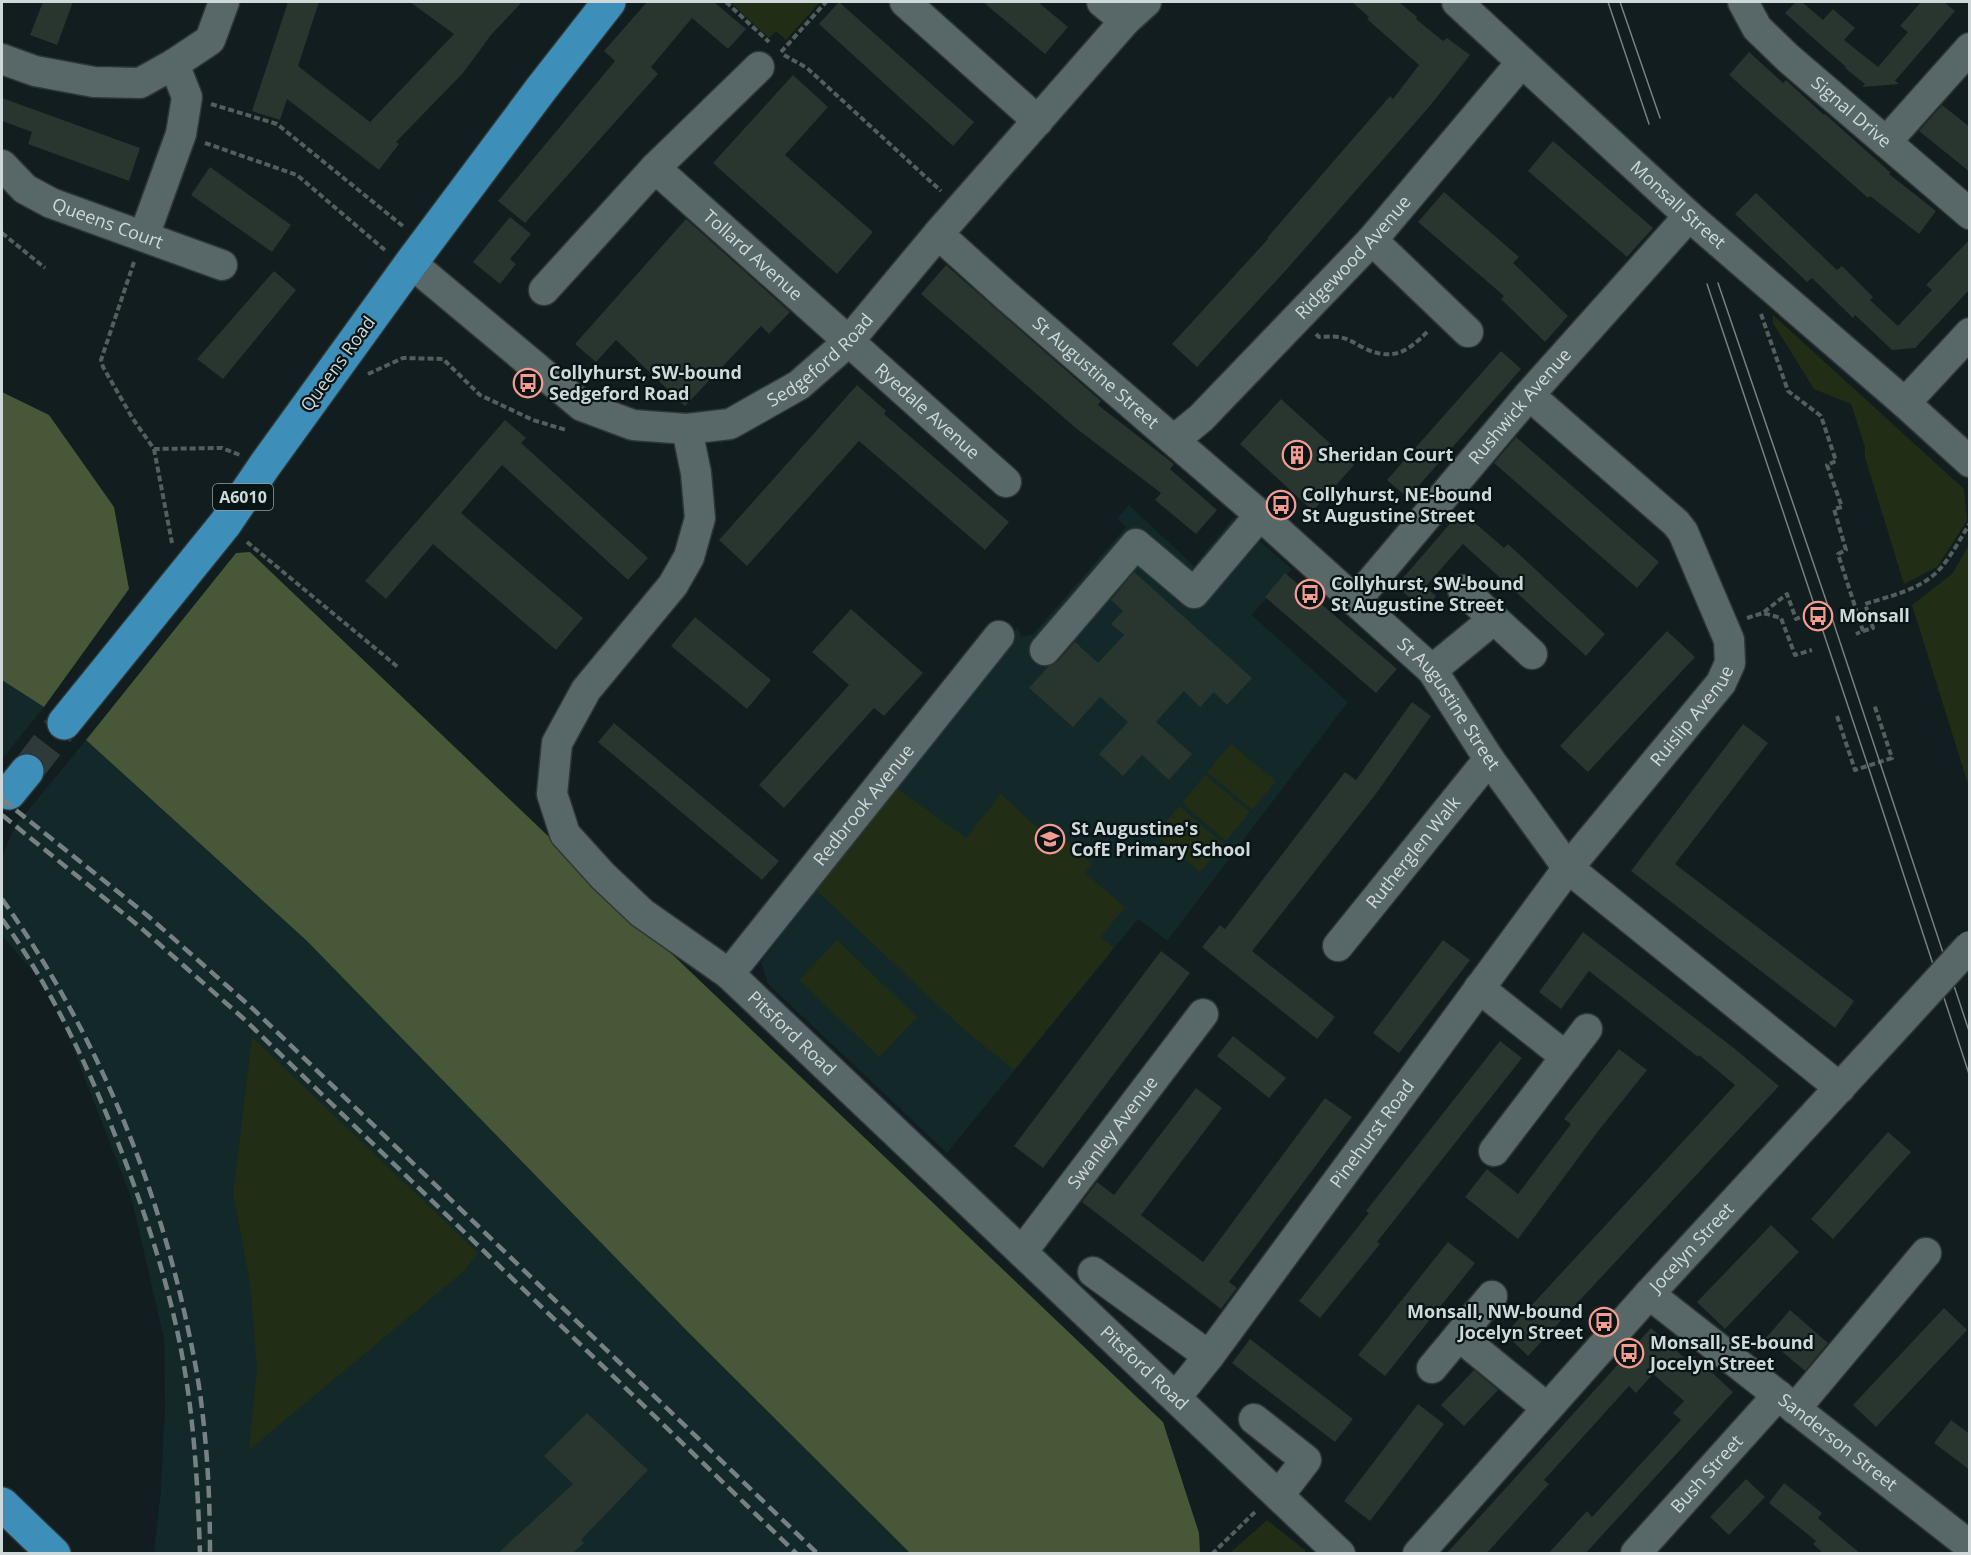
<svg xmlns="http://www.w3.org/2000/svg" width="1971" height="1555" font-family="'Open Sans',sans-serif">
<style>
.built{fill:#122829}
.green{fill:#212e15}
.forest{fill:#475738}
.building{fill:#29352f}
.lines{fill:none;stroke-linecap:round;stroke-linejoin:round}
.highway-tunnel{stroke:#2e393a;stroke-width:33;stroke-dasharray:33 16;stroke-linecap:butt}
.minor-casing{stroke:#2f3636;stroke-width:33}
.highway-casing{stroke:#2f3636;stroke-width:36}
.path{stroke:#535e5e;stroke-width:4;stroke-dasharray:6 3;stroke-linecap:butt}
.minor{stroke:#586768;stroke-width:30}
.highway{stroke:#3d8fb9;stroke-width:33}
.tram{stroke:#778182;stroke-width:1.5}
.rail{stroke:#778182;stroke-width:4.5;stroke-dasharray:12 6;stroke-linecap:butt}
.minor-bridge-casing{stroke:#2f3636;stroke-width:33;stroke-linecap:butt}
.minor-bridge{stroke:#586768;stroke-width:30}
.labels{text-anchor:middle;stroke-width:4.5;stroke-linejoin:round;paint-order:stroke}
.shield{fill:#081415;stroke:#949e9e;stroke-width:1.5}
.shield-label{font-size:16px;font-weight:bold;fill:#d0d9d9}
.street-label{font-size:18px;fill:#d0d9d9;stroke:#081415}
.poi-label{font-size:18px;font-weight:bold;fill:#d0d9d9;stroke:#081415;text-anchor:start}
</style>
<rect width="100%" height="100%" fill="#111d1e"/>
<!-- built -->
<g class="built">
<polygon points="1129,505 1194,566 1233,518 1292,569 1252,615 1348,702 1167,941 1138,919 947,1153 768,984 761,962 1018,627 1021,637 1033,634 1126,527 1117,519"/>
<polygon points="2,678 44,707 2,759"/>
<polygon points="86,740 307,941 687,1331 910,1553 154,1553 161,1488 165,1407 164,1339 132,1200 61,1017 42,982 2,936 2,856 15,826"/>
</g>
<!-- green -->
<g class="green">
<polygon points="730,2 819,2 819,3 786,40 776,31 769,38"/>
<polygon points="1773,315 1964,489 1967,521 1937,567 1904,584 1865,457 1865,447 1851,404 1814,389 1773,323"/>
<polygon points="1969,545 1969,787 1912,605 1952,574"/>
<polygon points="1231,744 1276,781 1252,810 1207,772"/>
<polygon points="1205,775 1250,812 1226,841 1182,803"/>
<polygon points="895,787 966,838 1001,794 1043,833 1050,826 1092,864 1085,873 1125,907 1101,937 1114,948 1014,1070 961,1027 816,890"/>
<polygon points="1179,806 1224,844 1200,872 1155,835"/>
<polygon points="837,940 917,1017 879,1057 799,980"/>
<polygon points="252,1037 478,1253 463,1272 249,1450 257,1368 250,1282 233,1194"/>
<polygon points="1267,1520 1305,1550 1305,1553 1230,1553"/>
</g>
<!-- forest -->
<g class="forest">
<polygon points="2,392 49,415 114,507 129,589 44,707 2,680"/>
<polygon points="250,552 1163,1422 1199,1533 1200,1553 910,1553 687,1331 307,941 86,740 236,553"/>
</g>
<!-- building -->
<g class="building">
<polygon points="43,2 73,2 57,45 30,35"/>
<polygon points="288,2 319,2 298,66 370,122 454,34 410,2 522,2 491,35 463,73 396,142 399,144 379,170 287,99 280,120 252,111"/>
<polygon points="647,2 714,2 746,29 728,49 692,18 651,67 658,74 525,223 498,201 615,61 604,51"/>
<polygon points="839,2 974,122 953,146 819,24"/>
<polygon points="983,2 1038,2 1068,27 1045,54"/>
<polygon points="1352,2 1399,2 1417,17 1416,19 1443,41 1447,38 1470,55 1429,107 1287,269 1197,367 1172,344 1268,239 1267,238 1338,156 1390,96 1393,99 1419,65 1367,19 1369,17"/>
<polygon points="1796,2 1802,2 1823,20 1833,9 1855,28 1844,40 1878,67 1908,32 1900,26 1921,2 1944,2 1955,11 1895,81 1899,84 1862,87 1865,84 1845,68 1846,67 1785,13"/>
<polygon points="1749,52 1783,83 1786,80 1824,115 1825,114 1891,173 1889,174 1936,211 1919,234 1870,196 1868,198 1729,75"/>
<polygon points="793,75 828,107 785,155 873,232 837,274 713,163"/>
<polygon points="2,98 140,148 129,181 28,144 32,132 2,121"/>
<polygon points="1942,105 1970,127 1970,172 1919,131"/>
<polygon points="1553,141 1653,228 1627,257 1528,171"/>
<polygon points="210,167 291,225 272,252 191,195"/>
<polygon points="1444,192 1519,257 1513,263 1568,316 1545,342 1501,299 1504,296 1418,222"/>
<polygon points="1756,193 1837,270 1842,266 1873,297 1870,300 1898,326 1932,290 1926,285 1970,239 1970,289 1915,348 1892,350 1855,315 1853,318 1812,278 1807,282 1735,214"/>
<polygon points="510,217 531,234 510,259 516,264 500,284 473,262"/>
<polygon points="686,219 790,312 769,334 761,326 685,406 616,340 596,362 575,344"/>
<polygon points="946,265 1101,401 1098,405 1174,464 1170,469 1217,510 1196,534 1155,500 1161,493 1077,429 921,294"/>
<polygon points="274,271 296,290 223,379 197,359"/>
<polygon points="1501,351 1521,369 1408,498 1387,480"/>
<polygon points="857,385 886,411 884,414 1009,522 985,550 859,441 747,566 719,540"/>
<polygon points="1281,399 1354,465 1313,511 1240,444"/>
<polygon points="505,420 526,438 521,443 648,558 628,580 502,465 461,513 583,618 556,650 433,544 386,599 365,581"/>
<polygon points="1516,437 1659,562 1637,588 1494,463"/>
<polygon points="1461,511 1504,548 1508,544 1605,634 1586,656 1463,544 1425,587 1436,596 1424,610 1396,586"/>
<polygon points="1134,572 1252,678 1227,705 1214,692 1200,707 1184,691 1156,722 1192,754 1169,780 1142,755 1123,776 1099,754 1128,722 1100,697 1073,727 1029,688 1048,667 1058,661 1075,642 1098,663 1124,635 1111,624 1123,611 1111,600"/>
<polygon points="1285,573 1397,669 1376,693 1265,597"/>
<polygon points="851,609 923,673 884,716 874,708 784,808 759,785 849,685 812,652"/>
<polygon points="695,617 771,680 747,709 671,646"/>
<polygon points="1667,631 1695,657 1588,772 1560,746"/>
<polygon points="1412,702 1431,716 1375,795 1252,951 1335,1017 1317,1039 1202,947 1220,925 1225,929 1345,772 1356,780"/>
<polygon points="614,723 779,861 762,880 598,742"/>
<polygon points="1743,724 1768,743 1675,864 1854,1001 1835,1028 1631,871"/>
<polygon points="1583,932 1735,1049 1779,1086 1528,1356 1505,1334 1735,1085 1699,1055 1698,1057 1589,971 1561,1009 1539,992"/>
<polygon points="1443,940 1470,960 1399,1053 1373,1033"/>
<polygon points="1161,951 1190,973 1043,1168 1014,1146"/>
<polygon points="1233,1036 1286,1078 1269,1098 1217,1056"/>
<polygon points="1500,1041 1522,1058 1377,1242 1380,1244 1320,1318 1299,1301 1369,1213 1366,1211"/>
<polygon points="1619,1049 1647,1070 1599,1130 1518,1239 1465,1197 1487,1169 1518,1194 1571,1124 1564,1119"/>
<polygon points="1196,1088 1222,1108 1141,1215 1203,1262 1325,1098 1352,1117 1229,1282 1237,1288 1221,1309 1082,1202 1097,1182 1114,1195"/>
<polygon points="1888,1132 1911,1152 1833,1239 1811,1219"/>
<polygon points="1771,1225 1799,1252 1725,1329 1697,1302"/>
<polygon points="1448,1242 1475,1263 1385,1376 1358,1355"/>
<polygon points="1944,1308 1967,1330 1876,1427 1853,1405"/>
<polygon points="1790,1310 1828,1343 1805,1371 1766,1338"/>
<polygon points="1651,1328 1689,1362 1694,1356 1733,1392 1585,1554 1548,1554 1587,1511 1592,1517 1681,1420 1673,1413 1684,1401 1653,1374 1636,1393 1629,1386 1544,1480 1549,1484 1486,1554 1446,1554"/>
<polygon points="1250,1339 1353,1419 1335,1442 1232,1363"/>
<polygon points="1474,1370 1498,1390 1464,1426 1441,1405"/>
<polygon points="1418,1404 1444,1424 1370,1521 1344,1501"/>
<polygon points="587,1413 648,1470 581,1540 584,1543 572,1554 497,1554 573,1484 544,1456"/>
<polygon points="1951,1420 1970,1434 1970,1470 1934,1443"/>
<polygon points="1746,1479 1765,1497 1729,1535 1710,1517"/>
<polygon points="1784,1483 1822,1513 1818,1518 1861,1554 1824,1554 1813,1544 1816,1541 1769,1503"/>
</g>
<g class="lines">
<!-- highway-tunnel -->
<polyline class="highway-tunnel" points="27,771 64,723"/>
<!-- minor casing -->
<g class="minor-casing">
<g id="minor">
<polyline points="905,2 1038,121"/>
<polyline points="1102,2 1125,21"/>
<path id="s1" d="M 1457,2 L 1689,216 L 1905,403 L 1970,462"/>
<path id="s2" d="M 1743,2 L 1757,28 L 1788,58 L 1970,214"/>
<polyline points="2,59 35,71 94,82 140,83 174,64 210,40 224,2"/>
<polyline points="1886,142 1970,48"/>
<path id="s3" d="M 2,165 L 25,189 L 51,203 L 222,265"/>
<polyline points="655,168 759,67"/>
<path id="s4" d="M 938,234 L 1009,298 L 1260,515 L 1432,670 L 1489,759 L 1568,868 L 1840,1088"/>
<polyline points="144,236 181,134 187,97 174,64"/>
<polyline points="1372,240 1468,332"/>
<path id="s5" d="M 411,263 L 582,406 L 633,425 L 687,429 L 730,424 L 799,385 L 848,342 L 938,234 L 1125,21 L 1146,2"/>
<path id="s6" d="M 544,290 L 655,168 L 1006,482"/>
<polyline points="1905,403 1970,333"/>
<path id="s7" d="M 687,429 L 696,473 L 700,518 L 689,557 L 673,585 L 586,690 L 557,743 L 552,794 L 565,834 L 603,876 L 642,913 L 729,974 L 1340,1554"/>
<path id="s8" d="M 1174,440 L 1201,418 L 1372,240 L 1522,62"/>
<polyline points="1463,590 1532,654"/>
<path id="s9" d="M 1355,601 L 1529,395 L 1689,216"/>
<polyline points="1045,650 1136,544 1194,593 1260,515"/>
<polyline points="1432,670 1494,619"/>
<path id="s10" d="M 1338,946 L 1489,759"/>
<path id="s11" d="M 729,974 L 999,636"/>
<polyline points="1479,988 1566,1057"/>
<polyline points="1494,1151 1587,1029"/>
<path id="s12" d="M 1022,1252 L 1203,1014"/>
<polyline points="1093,1272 1209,1356"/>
<path id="s13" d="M 1649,1294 L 1970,1546"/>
<polyline points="1459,1336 1547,1408"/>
<polyline points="1432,1368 1492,1296"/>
<path id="s14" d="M 1176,1397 L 1209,1356 L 1568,868 L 1721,683 L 1730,663 L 1729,640 L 1683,532 L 1676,523 L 1529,395"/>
<polyline points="1795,1409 1926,1253"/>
<polyline points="1254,1419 1306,1460 1279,1495"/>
<path id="s15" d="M 1636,1553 L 1778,1395"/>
<path id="s16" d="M 1418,1554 L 1649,1294 L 1890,1033"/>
</g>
</g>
<!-- highway casing -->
<g class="highway-casing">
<g id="highway">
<polyline points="64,723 225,524 265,465 411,263 541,89 609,2"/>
<polyline points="9,793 27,771"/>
<polyline points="2,1504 54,1554"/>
</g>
</g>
<!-- path -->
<g class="path">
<polyline points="726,2 769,42"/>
<polyline points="781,52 826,2"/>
<polyline points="784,55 807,68 941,191"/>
<polyline points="211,104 277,124 404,227"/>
<polyline points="205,143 297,175 386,251"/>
<polyline points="2,233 45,268"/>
<polyline points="134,262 101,360 103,367 133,419 154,449 222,448 240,455"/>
<polyline points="1761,314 1788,391 1821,416 1836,461 1827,465 1842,507 1834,509 1846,550 1838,554 1863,631 1856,634"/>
<path d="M 1316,334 L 1319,337 C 1325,337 1332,336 1338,337 C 1347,338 1353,342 1360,346 C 1390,362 1406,354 1428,331"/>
<polyline points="368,374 403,358 443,359 480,395 533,420 566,430"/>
<polyline points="154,449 172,543"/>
<polyline points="247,542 399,668"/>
<polyline points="1764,612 1787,594 1796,619 1801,617"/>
<polyline points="1747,618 1763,613 1781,618 1795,655 1812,650"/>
<path d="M 1863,631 L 1873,628 L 1865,604 C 1890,596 1919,590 1938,571 C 1951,557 1960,539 1970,523"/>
<polyline points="1837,716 1855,770 1892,758 1874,704"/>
<polyline points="1212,1554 1256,1511"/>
</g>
<!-- minor -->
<use href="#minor" class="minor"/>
<!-- highway -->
<use href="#highway" class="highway"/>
<!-- tram -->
<g class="tram">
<polyline points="1608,2 1649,124"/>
<polyline points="1620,2 1660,118"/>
<polyline points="1718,283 1830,612 1970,1034"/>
<polyline points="1707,284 1868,766 1970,1077"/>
</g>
<!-- rail -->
<g class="rail">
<polyline points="2,799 148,916 252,1008 818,1554"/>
<polyline points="2,815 140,927 244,1019 797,1554"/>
<path d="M 2,899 C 87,1019 148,1158 182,1302 C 190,1337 198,1373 202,1409 C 208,1457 210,1505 210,1554"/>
<path d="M 2,919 C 54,991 92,1075 124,1158 C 150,1227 173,1298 185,1372 C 195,1432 198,1493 200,1554"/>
</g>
<!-- minor-bridge casing -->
<g class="minor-bridge-casing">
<polyline id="minor-bridge" points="1890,1033 1970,946"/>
</g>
<!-- minor-bridge -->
<use href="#minor-bridge" class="minor-bridge"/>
</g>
<!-- icons -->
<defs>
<g id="bus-ring" transform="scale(1.5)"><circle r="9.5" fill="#081415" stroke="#f59c91" stroke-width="1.5"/><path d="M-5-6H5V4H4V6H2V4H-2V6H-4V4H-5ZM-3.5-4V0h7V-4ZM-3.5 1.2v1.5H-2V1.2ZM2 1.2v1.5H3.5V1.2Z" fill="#f59c91"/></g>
<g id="building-ring" transform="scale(1.5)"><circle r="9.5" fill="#081415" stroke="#f59c91" stroke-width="1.5"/><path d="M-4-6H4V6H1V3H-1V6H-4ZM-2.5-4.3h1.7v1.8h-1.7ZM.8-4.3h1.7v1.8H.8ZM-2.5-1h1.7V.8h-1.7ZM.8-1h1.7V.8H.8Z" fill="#f59c91"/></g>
<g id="school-ring" transform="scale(1.5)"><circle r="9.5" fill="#081415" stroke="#f59c91" stroke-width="1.5"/><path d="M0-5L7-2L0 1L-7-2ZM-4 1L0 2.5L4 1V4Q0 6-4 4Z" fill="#f59c91"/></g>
</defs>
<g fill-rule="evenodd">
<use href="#bus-ring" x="528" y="383"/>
<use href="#building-ring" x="1297" y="455"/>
<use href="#bus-ring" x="1281" y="505"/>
<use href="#bus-ring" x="1310" y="594"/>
<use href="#bus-ring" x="1818" y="616"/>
<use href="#school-ring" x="1050" y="839"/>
<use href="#bus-ring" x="1604" y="1322"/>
<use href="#bus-ring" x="1629" y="1353"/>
</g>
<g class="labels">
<!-- shield labels -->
<rect class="shield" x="213" y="484" width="60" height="26" rx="4.5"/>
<g class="shield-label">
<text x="243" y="503">A6010</text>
</g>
<!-- street labels -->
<g class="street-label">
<text dy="6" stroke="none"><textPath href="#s2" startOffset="156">Signal Drive</textPath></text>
<text dy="6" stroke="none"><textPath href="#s1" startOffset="300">Monsall Street</textPath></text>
<text dy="6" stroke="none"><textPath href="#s3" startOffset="123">Queens Court</textPath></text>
<text dy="6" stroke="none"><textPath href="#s6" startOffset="296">Tollard Avenue</textPath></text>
<text dy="6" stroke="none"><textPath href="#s8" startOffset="256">Ridgewood Avenue</textPath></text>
<text dy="6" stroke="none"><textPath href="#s5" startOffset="486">Sedgeford Road</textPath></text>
<text transform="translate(338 364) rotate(-54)" y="6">Queens Road</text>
<text dy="6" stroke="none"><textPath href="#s4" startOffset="210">St Augustine Street</textPath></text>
<text dy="6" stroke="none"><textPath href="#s9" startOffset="255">Rushwick Avenue</textPath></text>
<text dy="6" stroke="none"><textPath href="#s6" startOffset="530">Ryedale Avenue</textPath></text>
<text dy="6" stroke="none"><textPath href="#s4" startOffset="696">St Augustine Street</textPath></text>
<text dy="6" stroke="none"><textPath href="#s14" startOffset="855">Ruislip Avenue</textPath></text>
<text dy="6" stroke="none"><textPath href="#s11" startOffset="216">Redbrook Avenue</textPath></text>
<text dy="6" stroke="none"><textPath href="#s10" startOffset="120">Rutherglen Walk</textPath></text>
<text dy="6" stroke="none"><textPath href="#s7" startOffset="756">Pitsford Road</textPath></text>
<text dy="6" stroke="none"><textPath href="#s12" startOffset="150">Swanley Avenue</textPath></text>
<text dy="6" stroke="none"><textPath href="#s14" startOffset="328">Pinehurst Road</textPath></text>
<text dy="6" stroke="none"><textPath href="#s16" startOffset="411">Jocelyn Street</textPath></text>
<text dy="6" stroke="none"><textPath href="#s7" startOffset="1242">Pitsford Road</textPath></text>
<text dy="6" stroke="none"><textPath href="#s13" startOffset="240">Sanderson Street</textPath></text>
<text dy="6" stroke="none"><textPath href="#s15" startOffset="106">Bush Street</textPath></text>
</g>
<!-- poi labels -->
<g class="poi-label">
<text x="549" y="379">Collyhurst, SW-bound<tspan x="549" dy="21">Sedgeford Road</tspan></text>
<text x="1318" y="461">Sheridan Court</text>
<text x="1302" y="501">Collyhurst, NE-bound<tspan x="1302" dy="21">St Augustine Street</tspan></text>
<text x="1331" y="590">Collyhurst, SW-bound<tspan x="1331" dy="21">St Augustine Street</tspan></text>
<text x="1839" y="622">Monsall</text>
<text x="1071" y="835">St Augustine's<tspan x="1071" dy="21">CofE Primary School</tspan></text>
<text x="1583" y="1318" text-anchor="end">Monsall, NW-bound<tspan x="1583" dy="21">Jocelyn Street</tspan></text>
<text x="1650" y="1349">Monsall, SE-bound<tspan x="1650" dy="21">Jocelyn Street</tspan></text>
</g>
</g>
<!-- border -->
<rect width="1971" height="1555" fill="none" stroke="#d0d9d9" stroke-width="6"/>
</svg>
